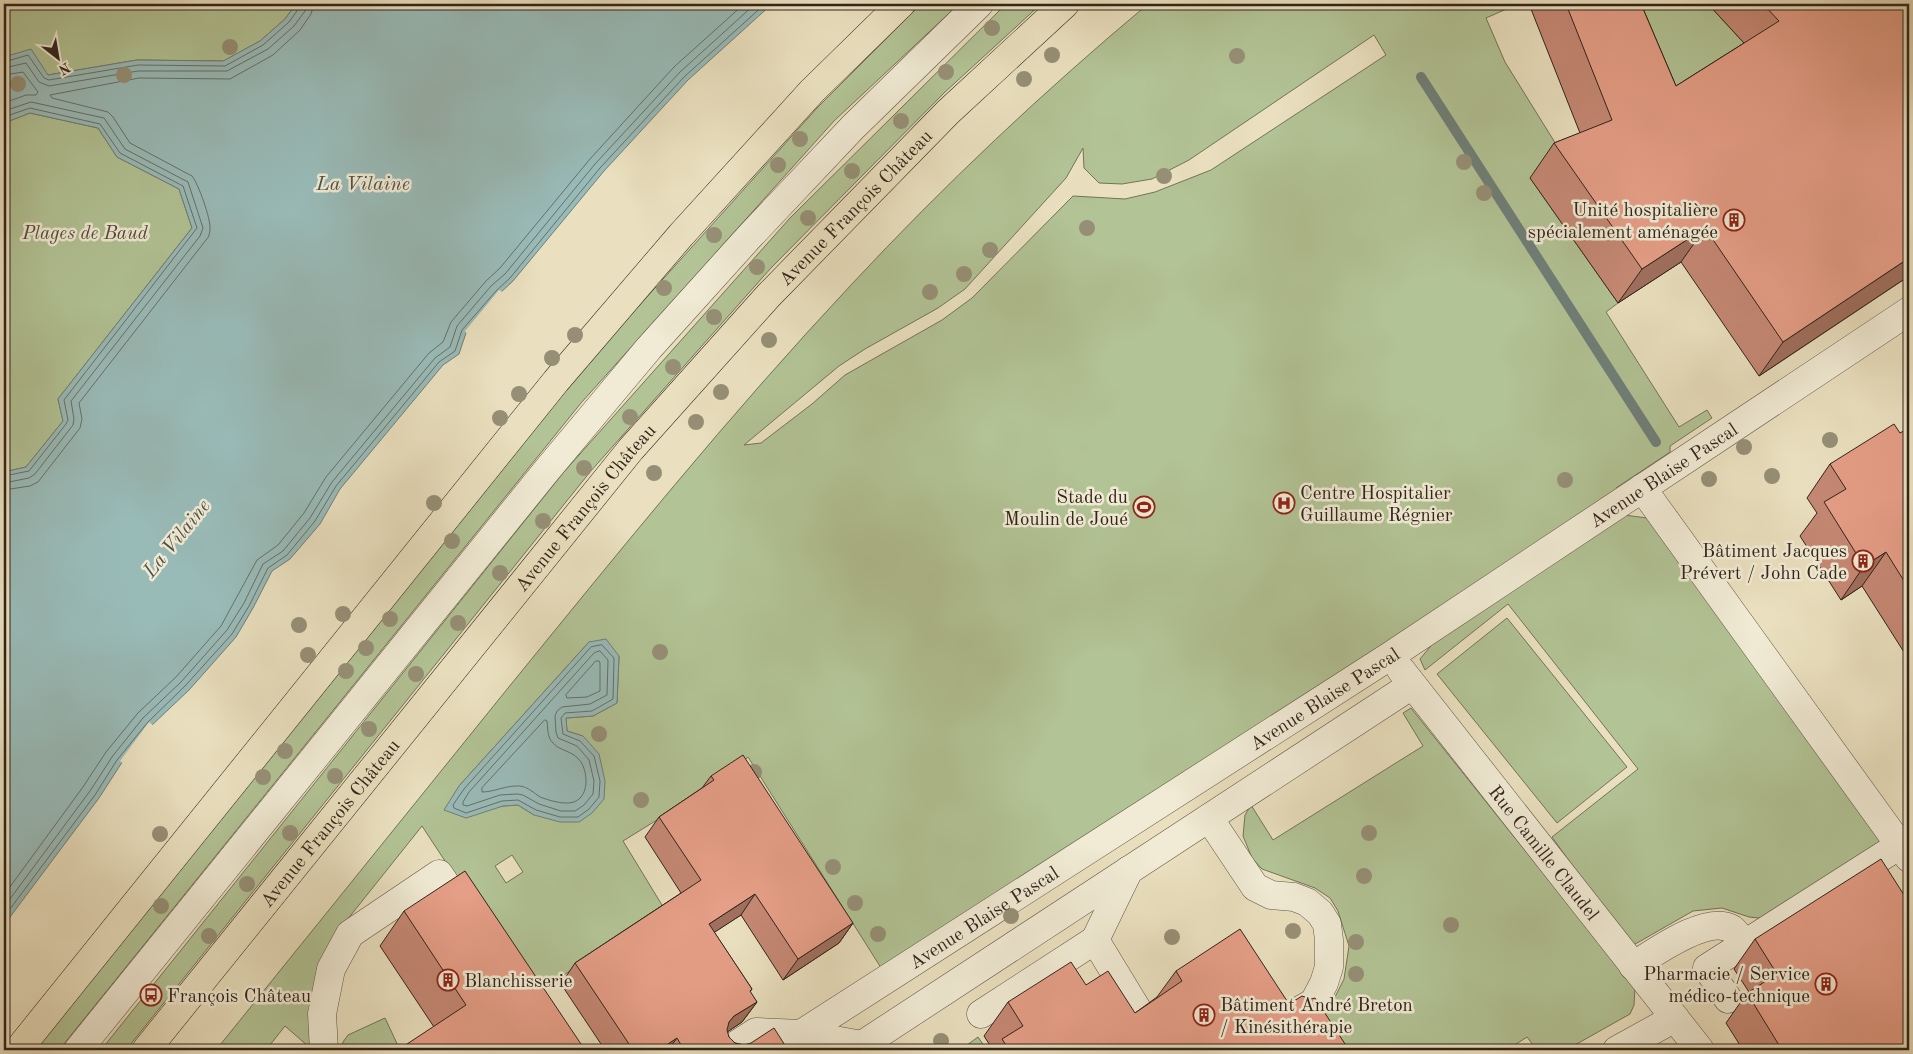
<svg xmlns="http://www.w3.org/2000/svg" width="1913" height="1054" font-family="'Old Standard TT',serif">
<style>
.green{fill:#b2c395;stroke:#727458;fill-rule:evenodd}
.water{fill:#99bbb8;stroke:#6f7f79}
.pier{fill:#eae0bf}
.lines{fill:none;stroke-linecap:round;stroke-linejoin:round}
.shore{stroke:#65706a;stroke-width:1}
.stream{stroke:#6f7f79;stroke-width:10}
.minor-casing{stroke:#5f5344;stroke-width:29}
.major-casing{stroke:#31241b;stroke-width:29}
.minor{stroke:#f1ebd5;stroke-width:28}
.major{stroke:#eae0bf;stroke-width:28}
.tree{fill:#968f76}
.wall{fill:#c58874;stroke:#31241b}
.shaded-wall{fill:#a06f5e;stroke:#31241b}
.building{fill:#e59e87;stroke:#31241b}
.labels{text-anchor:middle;stroke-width:5;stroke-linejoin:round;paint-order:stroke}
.street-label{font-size:19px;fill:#31241b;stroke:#f1ebd5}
.poi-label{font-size:19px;fill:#31241b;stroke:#f1ebd5;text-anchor:end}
.park-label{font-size:19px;font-style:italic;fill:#514c3a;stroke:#f1ebd5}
.water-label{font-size:20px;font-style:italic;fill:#50514a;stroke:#f1ebd5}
</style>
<rect width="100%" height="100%" fill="#eae0bf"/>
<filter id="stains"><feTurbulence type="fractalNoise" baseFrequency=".004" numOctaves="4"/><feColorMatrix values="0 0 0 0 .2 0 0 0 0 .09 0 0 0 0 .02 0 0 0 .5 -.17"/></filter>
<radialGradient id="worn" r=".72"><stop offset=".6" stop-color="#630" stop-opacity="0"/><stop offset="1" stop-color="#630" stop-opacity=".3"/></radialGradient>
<!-- green -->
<g class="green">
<polygon points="4,4 296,4 285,19 260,41 224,61 137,60 48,75 4,57"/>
<polygon points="921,4 959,4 834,121 581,403 59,1050 31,1050 564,389 818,107"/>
<polygon points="1006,4 1041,4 944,93 771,268 590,472 126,1050 101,1050 563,473 790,218"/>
<path d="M 1148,4 L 1518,4 L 1486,18 L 1505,62 L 1567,162 L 1530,178 L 1618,303 L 1606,312 L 1679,427 L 1707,410 L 1712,418 L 1670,446 L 1670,452 L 1616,488 L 1620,495 L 883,971 L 748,757 L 728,776 L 623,841 L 665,910 L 542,989 L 569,1050 L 422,826 L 331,940 L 309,1047 L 285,1026 L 266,1050 L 216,1050 C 312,931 408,812 504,693 C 617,554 729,415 851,285 C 944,185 1044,91 1148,4 ZM 1374,35 L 1386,55 L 1211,170 L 1155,192 L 1125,199 L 1073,196 L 972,298 L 942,320 L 845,375 L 812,404 L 761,443 L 744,445 L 839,366 L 865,349 L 938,308 L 965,289 L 1066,178 L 1083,148 L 1084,168 L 1099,183 L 1122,184 L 1152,179 L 1189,160 ZM 589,642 L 619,656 L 617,703 L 593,716 L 566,718 L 567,731 L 583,736 L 534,815 L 518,805 L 445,810 L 459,786 ZM 512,855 L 523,872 L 506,883 L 495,866 Z"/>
<polygon points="1602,4 1708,4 1755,55 1652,120"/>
<polygon points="30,113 98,128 117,157 179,189 192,228 58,399 63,421 26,467 4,472 4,123"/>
<polygon points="1624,515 1647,518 1888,844 1768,919 1749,917 1722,908 1693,911 1630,947 1552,837 1638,769 1508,604 1425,670 1420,659 1434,642"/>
<polygon points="1507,618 1627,767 1557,823 1437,674"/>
<polygon points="1411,708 1635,988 1634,1005 1630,1014 1566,1050 1537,1050 1527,1037 1507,1050 1320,1050 1302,1022 1333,1001 1344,979 1349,946 1338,911 1330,898 1315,888 1262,869 1252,858 1243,836 1245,815 1251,805 1273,840 1423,746 1403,713"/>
<polygon points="385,1018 400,1050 341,1050 343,1042 348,1035"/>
<polygon points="978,1037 987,1050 965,1050 967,1045"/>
</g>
<!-- water -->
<g class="water">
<polygon points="296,4 772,4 688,80 604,171 513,281 499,294 466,333 459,354 443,365 340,489 320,524 290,559 272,571 253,608 236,637 189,690 151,726 121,764 99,798 4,925 4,472 26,467 63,421 58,399 192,228 179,189 117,157 98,128 30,113 4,123 4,57 31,49 48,75 137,60 223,61 260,41 285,19"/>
<polygon points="606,639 619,656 617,703 593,716 566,718 567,731 583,736 599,754 605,781 604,799 592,813 579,822 560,822 534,815 518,805 503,806 466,818 444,810 459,786 589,642"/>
</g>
<!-- pier -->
<g class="pier">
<polygon points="499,290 504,293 468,335 465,331"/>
<polygon points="149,722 154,726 124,764 120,761"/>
</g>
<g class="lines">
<!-- shore -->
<g class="shore">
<polyline points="4,62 28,55 44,78 49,80 138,65 225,66 263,45 289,22 299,8 300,4"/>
<polyline points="4,68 26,63 39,82 49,86 138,71 227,71 268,49 294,26 305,11 306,4"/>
<polyline points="4,75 23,72 38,92 36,95 26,95 4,103"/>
<polyline points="4,111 31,102 104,118 125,149 188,182 203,228 200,236 71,401 74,419 73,425 35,474 29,478 4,483"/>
<polyline points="4,117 30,108 100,124 120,153 183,186 197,228 64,400 68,420 66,424 29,471 4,476"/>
<path d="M 4,490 L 30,486 L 38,482 L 80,428 L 82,419 L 79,403 L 206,240 C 209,237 210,233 210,229 C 211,219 198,183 192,176 L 130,143 L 113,117 L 108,112 L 52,98 L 50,95 L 139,78 L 230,79 L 273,55 L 300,30 L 311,14 L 314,4"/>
<polygon points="602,645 614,658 613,699 592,711 565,713 561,718 563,734 580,741 594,756 600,781 599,797 589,809 578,817 560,817 536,810 518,800 502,801 466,813 454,808 453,805 464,789 591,647"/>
<polygon points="600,651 608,660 607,695 590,704 562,707 557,711 555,716 556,732 558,738 577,746 589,760 594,781 593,794 584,805 575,811 561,811 539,804 523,795 517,794 500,795 467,806 463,805 463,802 469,792 594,653"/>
<polygon points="596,661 599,661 600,663 600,691 587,697 567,698 566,695"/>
<path d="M 545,720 L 547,721 C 548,729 547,737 553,743 C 561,752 573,750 581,762 C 590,777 588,804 566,803 C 558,803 548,800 540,797 C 534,793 528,787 520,786 C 507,785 494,792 482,792 L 482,788 Z"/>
<polyline points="4,895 83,787 106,752 138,713 176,677 221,626 257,560 278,545 304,513 326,477 429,353 443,342 451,322 486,281 500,268 590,159 674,67 744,4"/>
<polyline points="4,907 90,791 112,757 143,718 181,682 227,630 244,603 263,564 283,551 310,518 332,482 435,358 450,347 457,326 491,286 505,274 595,164 680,72 755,4"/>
<polyline points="4,917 95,795 117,760 148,722 185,686 232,634 249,606 268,568 287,555 315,521 336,486 439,362 455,351 462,330 496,291 510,278 600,168 684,77 765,4"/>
</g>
<!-- stream -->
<polyline class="stream" points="1421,77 1656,442"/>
<!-- minor casing -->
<g class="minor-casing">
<g id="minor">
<polyline points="1642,488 1909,858"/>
<path id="s1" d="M 1401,670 L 1700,1050"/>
<polyline points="1209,818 1255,887 1271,895 1294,897 1307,902 1320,913 1327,924 1329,940 1329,967 1324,983 1314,1002 1287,1018"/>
<polyline points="1129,870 1095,940 1137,1009"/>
<path d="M 1633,966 C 1654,953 1707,914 1732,929 C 1736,932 1741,940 1744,944"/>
<polyline points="1728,999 1707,968 1900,845"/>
<polyline points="981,1014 1095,940"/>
<polyline points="801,1034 862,1045"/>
<polyline points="78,1050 547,470 649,348 749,237 853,127 979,4"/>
<polyline points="324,1050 322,1014 331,969 350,934 439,874 466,915"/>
<path id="s2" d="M 728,1050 L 756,1032 L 801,1034 L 1390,656 L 1909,311"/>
<polyline points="865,1050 862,1045 1412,685"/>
<polyline points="1617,1050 1675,1018"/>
</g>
</g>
<!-- major casing -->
<g class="major-casing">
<g id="major">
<polyline points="18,1050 556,381 681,235 812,91 901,4"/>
<path id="s3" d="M 146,1050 L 631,449 L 769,295 L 948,112 L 1065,4"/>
</g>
</g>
<!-- minor -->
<use href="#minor" class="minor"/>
<!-- major -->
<use href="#major" class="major"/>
</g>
<!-- trees -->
<g class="tree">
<circle cx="992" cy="28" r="8"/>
<circle cx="230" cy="47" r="8"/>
<circle cx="1052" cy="55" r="8"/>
<circle cx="1237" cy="56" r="8"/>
<circle cx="946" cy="72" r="8"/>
<circle cx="124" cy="75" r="8"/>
<circle cx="1024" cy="79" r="8"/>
<circle cx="18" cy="84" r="8"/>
<circle cx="901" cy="121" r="8"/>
<circle cx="800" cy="139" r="8"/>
<circle cx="1464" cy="162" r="8"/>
<circle cx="778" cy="165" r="8"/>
<circle cx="852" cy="171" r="8"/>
<circle cx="1164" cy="176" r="8"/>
<circle cx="1484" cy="193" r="8"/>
<circle cx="808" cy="218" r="8"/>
<circle cx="1087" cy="228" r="8"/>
<circle cx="714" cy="235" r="8"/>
<circle cx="990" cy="250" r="8"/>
<circle cx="757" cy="267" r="8"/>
<circle cx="964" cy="274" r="8"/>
<circle cx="664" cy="288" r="8"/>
<circle cx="930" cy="292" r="8"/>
<circle cx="714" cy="317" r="8"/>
<circle cx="575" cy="335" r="8"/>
<circle cx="769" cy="340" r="8"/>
<circle cx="552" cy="358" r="8"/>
<circle cx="673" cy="367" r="8"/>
<circle cx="721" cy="392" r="8"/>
<circle cx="519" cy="394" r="8"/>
<circle cx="630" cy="417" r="8"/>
<circle cx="500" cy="418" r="8"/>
<circle cx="696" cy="422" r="8"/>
<circle cx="1830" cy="440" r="8"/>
<circle cx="1744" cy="447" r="8"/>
<circle cx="584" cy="468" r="8"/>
<circle cx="654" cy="473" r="8"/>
<circle cx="1772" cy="476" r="8"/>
<circle cx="1709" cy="479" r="8"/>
<circle cx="1565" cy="480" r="8"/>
<circle cx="434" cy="503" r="8"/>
<circle cx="543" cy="521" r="8"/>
<circle cx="452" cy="541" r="8"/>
<circle cx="500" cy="573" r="8"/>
<circle cx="343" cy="614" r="8"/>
<circle cx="390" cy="619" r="8"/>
<circle cx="458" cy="623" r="8"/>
<circle cx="299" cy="625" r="8"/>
<circle cx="366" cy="648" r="8"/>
<circle cx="660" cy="652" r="8"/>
<circle cx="308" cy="655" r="8"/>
<circle cx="346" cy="671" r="8"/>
<circle cx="416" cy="674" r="8"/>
<circle cx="369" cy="729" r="8"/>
<circle cx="599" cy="734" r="8"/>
<circle cx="285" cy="751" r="8"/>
<circle cx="754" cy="772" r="8"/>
<circle cx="335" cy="776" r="8"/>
<circle cx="263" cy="777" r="8"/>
<circle cx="641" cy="800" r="8"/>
<circle cx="290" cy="833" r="8"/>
<circle cx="1369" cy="833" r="8"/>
<circle cx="160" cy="834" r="8"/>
<circle cx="833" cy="867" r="8"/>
<circle cx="1364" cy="876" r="8"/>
<circle cx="247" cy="884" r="8"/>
<circle cx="855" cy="903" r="8"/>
<circle cx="161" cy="906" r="8"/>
<circle cx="1011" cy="916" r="8"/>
<circle cx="1451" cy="925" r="8"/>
<circle cx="1293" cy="931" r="8"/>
<circle cx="878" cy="934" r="8"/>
<circle cx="209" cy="936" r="8"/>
<circle cx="1172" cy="937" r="8"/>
<circle cx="1356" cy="942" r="8"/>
<circle cx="1356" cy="974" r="8"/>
<circle cx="941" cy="1041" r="8"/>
</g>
<!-- wall -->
<g class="wall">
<polygon points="1529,4 1641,4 1676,86 1744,43 1708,4 1909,4 1909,276 1759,376 1681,262 1618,303 1530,178 1554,143 1580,133"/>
<polygon points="1900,433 1909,433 1909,660 1862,586 1841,600 1800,536 1817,513 1807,498 1830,464"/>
<polygon points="711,776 853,923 839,943 783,980 741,915 714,932 752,989 750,992 757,1002 742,1022 727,1032 729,1037 735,1043 744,1045 788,1050 605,1050 561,984 575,963 681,893 645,837 659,817 702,788"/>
<polygon points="404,911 585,1050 434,1027 380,946"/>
<polygon points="1755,939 1909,1050 1743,1050 1726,1023 1747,993 1749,992 1734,969"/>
<polygon points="1176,971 1289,1004 1349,1050 993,1050 984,1036 1008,1002 1086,985 1135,1013 1157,997"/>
</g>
<!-- shaded-wall -->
<g class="shaded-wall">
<polygon points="1705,228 1681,262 1618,303 1642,269"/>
<polygon points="1909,258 1909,276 1759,376 1783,342"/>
<polygon points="1886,552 1862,586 1841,600 1864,566"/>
<polygon points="755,894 741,915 695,945 709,924"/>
<polygon points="853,923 839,943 783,980 798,959"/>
<polygon points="757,1002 742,1022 720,1037 729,1022 734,1016"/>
<polygon points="677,1038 668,1050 659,1050"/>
<polygon points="1909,1041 1909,1050 1897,1050 1899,1047"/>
</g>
<!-- building -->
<g class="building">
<polygon points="1566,4 1641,4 1676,86 1779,21 1763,4 1909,4 1909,258 1783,342 1705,228 1642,269 1554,143 1612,120"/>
<polygon points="1894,424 1900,433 1907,429 1909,433 1909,589 1886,552 1864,566 1824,502 1846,489 1830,464"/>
<polygon points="743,755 853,923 798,959 755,894 709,924 752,989 750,991 757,1002 734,1016 729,1022 727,1030 729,1037 735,1043 744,1045 751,1043 774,1028 788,1050 684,1050 677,1038 659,1050 633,1050 575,963 701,880 659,817 714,780 711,776"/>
<polygon points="1881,859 1904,895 1909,892 1909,1041 1899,1047 1901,1050 1782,1050 1747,993 1777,974 1755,939"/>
<polygon points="465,871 585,1050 398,1050 466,1005 404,911"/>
<polygon points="1240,929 1289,1004 1302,996 1311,999 1315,998 1349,1050 1009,1050 1002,1039 1023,1026 1008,1002 1071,962 1086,985 1108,971 1135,1013 1182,981 1176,971"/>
</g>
<!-- icons -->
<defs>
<g id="building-ring" transform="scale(1.125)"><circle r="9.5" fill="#f1ebd5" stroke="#8f2418" stroke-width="1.5"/><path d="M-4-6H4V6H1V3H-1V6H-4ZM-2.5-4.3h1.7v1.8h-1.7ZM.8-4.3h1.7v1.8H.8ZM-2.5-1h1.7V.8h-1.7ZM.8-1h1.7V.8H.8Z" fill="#8f2418"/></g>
<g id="hospital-ring" transform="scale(1.125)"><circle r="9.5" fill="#f1ebd5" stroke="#8f2418" stroke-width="1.5"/><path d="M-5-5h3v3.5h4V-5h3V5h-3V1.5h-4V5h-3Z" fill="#8f2418"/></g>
<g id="stadium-ring" transform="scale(1.125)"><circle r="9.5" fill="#f1ebd5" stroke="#8f2418" stroke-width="1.5"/><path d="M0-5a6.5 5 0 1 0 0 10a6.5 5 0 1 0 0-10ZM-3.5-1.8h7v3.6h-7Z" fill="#8f2418"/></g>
<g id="bus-ring" transform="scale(1.125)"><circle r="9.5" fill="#f1ebd5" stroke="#8f2418" stroke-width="1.5"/><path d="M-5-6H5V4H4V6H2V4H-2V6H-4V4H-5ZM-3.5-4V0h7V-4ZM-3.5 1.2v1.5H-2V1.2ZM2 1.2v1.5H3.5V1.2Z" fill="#8f2418"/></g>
</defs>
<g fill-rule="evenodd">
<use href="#building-ring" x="1734" y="220"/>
<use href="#hospital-ring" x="1284" y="503"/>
<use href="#stadium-ring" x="1144" y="507"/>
<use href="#building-ring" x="1863" y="561"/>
<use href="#building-ring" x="448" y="980"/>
<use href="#building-ring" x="1826" y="984"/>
<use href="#bus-ring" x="151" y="995"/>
<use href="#building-ring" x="1204" y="1015"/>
</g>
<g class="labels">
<!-- street labels -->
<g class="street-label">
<text dy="7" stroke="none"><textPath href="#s3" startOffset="1102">Avenue François Château</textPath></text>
<text dy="7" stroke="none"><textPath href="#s2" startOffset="1106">Avenue Blaise Pascal</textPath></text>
<text dy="7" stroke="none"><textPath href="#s3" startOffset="698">Avenue François Château</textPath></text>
<text dy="7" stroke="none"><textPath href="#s2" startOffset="700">Avenue Blaise Pascal</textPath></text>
<text dy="7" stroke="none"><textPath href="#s3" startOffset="292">Avenue François Château</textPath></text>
<text dy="7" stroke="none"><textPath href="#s1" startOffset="232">Rue Camille Claudel</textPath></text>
<text dy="7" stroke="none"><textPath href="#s2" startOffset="295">Avenue Blaise Pascal</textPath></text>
</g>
<!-- poi labels -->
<g class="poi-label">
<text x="1718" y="216">Unité hospitalière<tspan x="1718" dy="22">spécialement aménagée</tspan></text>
<text x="1300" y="499" text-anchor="start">Centre Hospitalier<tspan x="1300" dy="22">Guillaume Régnier</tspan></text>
<text x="1128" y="503">Stade du<tspan x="1128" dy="22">Moulin de Joué</tspan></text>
<text x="1847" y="557">Bâtiment Jacques<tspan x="1847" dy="22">Prévert / John Cade</tspan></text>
<text x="1810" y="980">Pharmacie / Service<tspan x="1810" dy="22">médico-technique</tspan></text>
<text x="464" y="987" text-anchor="start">Blanchisserie</text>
<text x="167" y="1002" text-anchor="start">François Château</text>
<text x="1220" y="1011" text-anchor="start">Bâtiment André Breton<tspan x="1220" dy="22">/ Kinésithérapie</tspan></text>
</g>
<!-- park labels -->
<g class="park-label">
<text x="85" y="239">Plages de Baud</text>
</g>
<!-- water labels -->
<g class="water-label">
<text x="363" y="190">La Vilaine</text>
<text transform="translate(176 538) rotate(-51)" y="7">La Vilaine</text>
</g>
</g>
<!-- margin -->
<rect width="1913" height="1054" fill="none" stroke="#eae0bf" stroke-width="20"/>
<rect x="5" y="5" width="1903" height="1044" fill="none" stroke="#31241b" stroke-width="2.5"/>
<rect x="10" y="10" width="1893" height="1034" fill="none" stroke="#31241b"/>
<!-- north arrow -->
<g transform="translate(58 58) rotate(149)" stroke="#f1ebd5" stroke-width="4" paint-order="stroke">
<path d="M0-4L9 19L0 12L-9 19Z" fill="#31241b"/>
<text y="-8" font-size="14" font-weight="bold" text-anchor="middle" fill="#31241b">N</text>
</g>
<rect width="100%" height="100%" filter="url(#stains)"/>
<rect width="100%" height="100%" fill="url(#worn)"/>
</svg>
